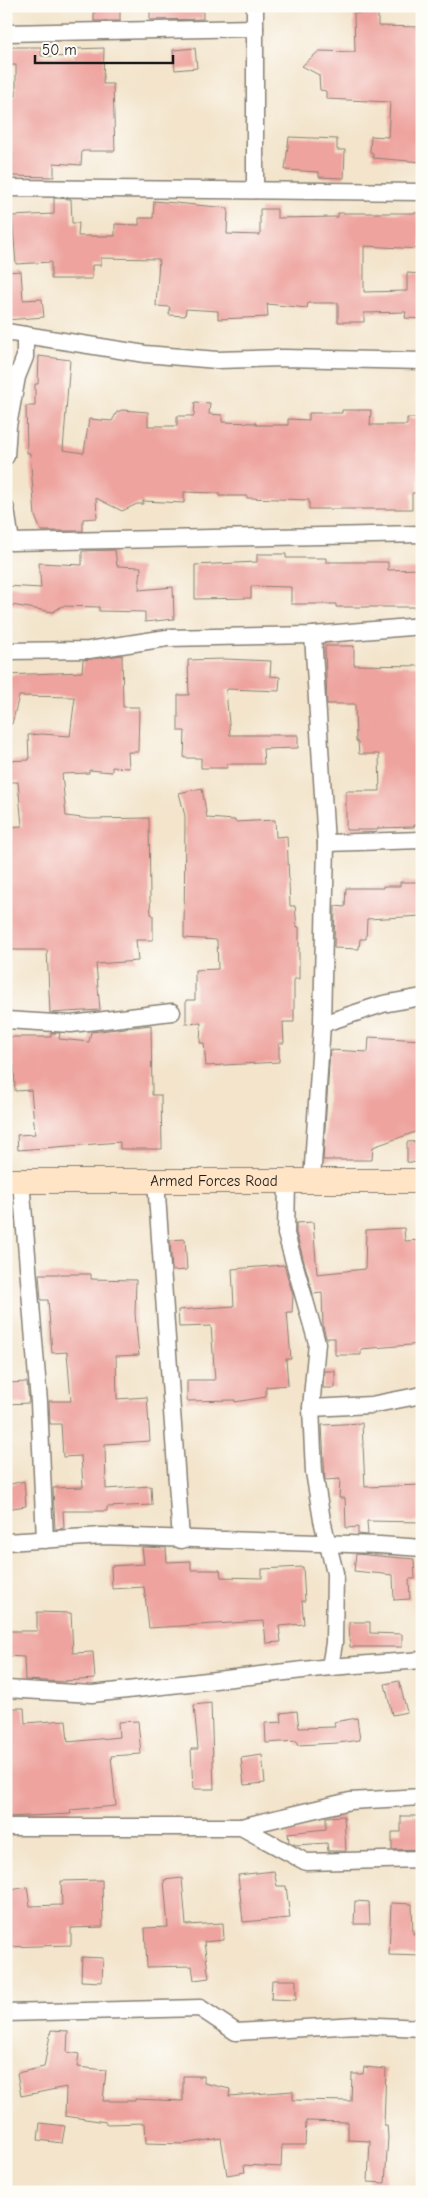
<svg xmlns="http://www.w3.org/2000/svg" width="428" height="2198" font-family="'Comic Neue',sans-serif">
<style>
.building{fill:#eea39e}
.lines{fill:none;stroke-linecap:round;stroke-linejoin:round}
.street-casing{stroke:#888074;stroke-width:19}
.secondary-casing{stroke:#888074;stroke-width:26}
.street{stroke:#fff;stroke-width:16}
.secondary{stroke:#ffe4c6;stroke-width:24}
.labels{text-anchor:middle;stroke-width:4;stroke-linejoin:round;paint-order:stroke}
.street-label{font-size:15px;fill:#1c1c1c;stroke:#fdfcf7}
</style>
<rect width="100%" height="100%" fill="#fdfcf7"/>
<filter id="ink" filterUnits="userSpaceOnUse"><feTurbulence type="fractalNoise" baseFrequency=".02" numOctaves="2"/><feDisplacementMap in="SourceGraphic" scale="10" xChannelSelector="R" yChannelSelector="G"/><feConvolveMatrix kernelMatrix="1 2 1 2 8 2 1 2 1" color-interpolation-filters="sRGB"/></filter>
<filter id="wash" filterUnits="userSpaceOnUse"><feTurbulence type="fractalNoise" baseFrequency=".0096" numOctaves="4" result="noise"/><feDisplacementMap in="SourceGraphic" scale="20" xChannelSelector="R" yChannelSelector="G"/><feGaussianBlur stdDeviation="1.12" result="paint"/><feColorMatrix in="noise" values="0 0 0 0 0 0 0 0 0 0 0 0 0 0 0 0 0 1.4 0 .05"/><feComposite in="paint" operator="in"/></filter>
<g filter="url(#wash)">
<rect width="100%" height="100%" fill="#f3e4cb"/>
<g id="blocks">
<!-- building -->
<g class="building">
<polygon points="150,6 203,6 203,19 150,20"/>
<rect x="94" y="7" width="26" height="14"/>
<polygon points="354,13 378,14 378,26 422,27 422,162 373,158 373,153 370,152 371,136 388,137 390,102 326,99 326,91 320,90 319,75 302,66 319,51 355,52"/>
<polygon points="6,47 41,47 41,56 74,57 74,49 104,48 103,84 113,84 115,151 82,151 81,165 54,163 54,177 12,176 12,146 6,146 6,96 16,96 16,65 6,65"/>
<polygon points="195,48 197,68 175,70 173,50"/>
<polygon points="289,137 337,139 337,150 345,150 344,178 319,177 319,172 285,170"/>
<polygon points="54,198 71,199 72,223 79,223 78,236 115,236 115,224 139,225 139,218 153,218 154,201 228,208 227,234 260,235 260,209 277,209 277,218 338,217 338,213 421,213 420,249 364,246 364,292 407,291 407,273 422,274 422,319 405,318 406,312 364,313 364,322 338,322 338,303 308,303 307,308 267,304 268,317 218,319 218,311 186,309 185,316 169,315 170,307 156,306 159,259 101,258 101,265 92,265 92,279 51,279 51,262 16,264 12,216 54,214"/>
<polygon points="21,271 23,300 42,299 44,317 6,320 6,272"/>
<polygon points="39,356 70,360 63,450 84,453 89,419 112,421 117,412 122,410 148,412 148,426 177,426 177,416 194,416 195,402 210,403 209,414 222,415 222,422 256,423 256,425 288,425 288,419 309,420 309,413 342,413 342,410 371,410 370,425 407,425 407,418 422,418 422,445 418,445 418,493 412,493 412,509 309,509 309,500 247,498 247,496 219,496 219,493 184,492 184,503 143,501 143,504 137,504 122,511 96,498 97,518 83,519 83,531 41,531 35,516 30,453 27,453 26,406 35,406 35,384 38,384"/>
<polygon points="115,550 117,566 141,567 139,590 173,587 174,619 145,622 145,612 99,611 99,607 62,606 53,612 6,604 6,586 41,588 39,563 82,565 82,551"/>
<polygon points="257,554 286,554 286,558 326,558 326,562 388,562 388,570 422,569 422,607 336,607 336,604 291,604 291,587 251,586 251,598 195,599 195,565 257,562"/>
<polygon points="325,646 354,646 354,665 422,666 422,825 414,825 414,827 378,828 378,830 346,830 346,791 380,791 379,754 359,754 358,742 356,741 355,704 327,704"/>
<polygon points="122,655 123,707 139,707 138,752 128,752 129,768 112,767 112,772 89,770 89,773 62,774 66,816 90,819 149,818 150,899 151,914 153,915 153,940 136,940 138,961 96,964 100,1010 50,1013 47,950 6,950 6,900 8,900 6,827 22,826 18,782 6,782 6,761 29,760 28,735 42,734 70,736 75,697 19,696 12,724 6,723 6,675 82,672 83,660"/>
<polygon points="225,659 271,661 270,676 280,677 279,691 228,689 226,691 230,735 298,735 298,748 263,749 264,764 227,764 227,768 201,768 201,758 184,758 185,731 178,731 178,695 189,695 188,660"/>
<polygon points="202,788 207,818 235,820 235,822 275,820 276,837 287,836 290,906 295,906 297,927 299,927 299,979 294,979 294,1022 283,1022 284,1043 279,1043 279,1062 206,1066 204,1043 200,1043 201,1023 186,1024 186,1000 195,1000 195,970 218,969 217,940 184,938 185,816 179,793"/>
<polygon points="400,882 422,882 422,916 367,919 366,939 360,939 359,949 334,948 335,906 345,907 346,888 383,888 383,886 400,886"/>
<polygon points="151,1025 152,1095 161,1095 162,1149 120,1149 120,1142 18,1150 17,1135 35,1134 31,1090 15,1091 14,1065 10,1065 8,1055 8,1037 51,1037 51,1033 60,1033 59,1039 89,1042 91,1032"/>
<polygon points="369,1037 422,1040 422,1094 419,1094 418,1131 373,1147 372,1160 323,1160 330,1050 368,1052"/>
<polygon points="422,1141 422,1163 407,1162 407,1142"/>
<polygon points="313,1222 317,1274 365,1269 366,1230 404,1228 405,1241 422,1240 422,1344 361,1349 361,1355 335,1355 335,1338 326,1338 323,1326 322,1293 313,1294 296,1233 296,1223"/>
<polygon points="185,1239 187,1270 172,1271 170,1240"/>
<polygon points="284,1265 293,1295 292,1312 287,1312 291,1359 286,1359 288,1385 266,1387 266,1397 235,1402 235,1400 187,1401 187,1380 215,1380 211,1326 179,1327 178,1310 234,1306 232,1269"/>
<polygon points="39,1274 91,1274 91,1279 136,1280 135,1314 139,1355 116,1356 117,1399 147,1397 150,1441 105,1444 106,1489 151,1486 152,1505 107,1507 107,1511 63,1511 64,1528 55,1529 53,1488 83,1487 81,1456 63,1457 61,1424 50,1424 49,1401 71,1401 67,1352 52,1353 48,1300 41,1300"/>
<polygon points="324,1371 335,1371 335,1388 323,1388"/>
<polygon points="27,1382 29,1403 6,1404 6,1383"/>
<polygon points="362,1423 365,1487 422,1485 422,1522 367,1521 368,1535 358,1534 358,1527 346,1528 345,1498 339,1498 340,1479 325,1480 322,1425"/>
<polygon points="24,1481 26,1506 6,1509 6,1485"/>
<polygon points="142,1547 166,1548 167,1562 191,1561 191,1570 220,1570 221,1577 262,1578 262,1569 303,1567 305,1601 302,1601 304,1624 279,1626 281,1642 266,1643 264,1621 149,1628 144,1587 112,1589 111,1566 144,1564"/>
<polygon points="356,1554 414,1559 415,1579 409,1579 410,1599 394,1600 393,1575 354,1571"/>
<polygon points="37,1612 71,1613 73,1653 93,1652 95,1679 65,1681 65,1682 25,1680 24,1657 6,1656 6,1631 37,1631"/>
<polygon points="349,1622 370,1622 370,1633 402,1634 402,1647 350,1647"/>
<polygon points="399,1681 407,1712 392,1715 385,1684"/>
<polygon points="211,1703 214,1789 193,1789 191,1749 198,1749 194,1705"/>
<polygon points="6,1708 24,1708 25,1723 66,1720 68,1742 119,1737 118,1722 138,1721 141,1754 111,1756 116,1806 70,1810 71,1814 8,1817"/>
<polygon points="297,1711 299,1728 335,1727 334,1722 357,1718 360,1740 338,1743 297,1745 297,1741 266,1743 265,1723 282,1722 281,1713"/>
<polygon points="262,1755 265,1783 244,1785 241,1758"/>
<polygon points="344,1816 346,1851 328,1851 327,1843 296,1845 289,1842 288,1833 326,1829 326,1817"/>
<polygon points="401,1816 422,1816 422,1849 392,1850 392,1832 401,1832"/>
<polygon points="274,1871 277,1886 286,1886 290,1918 243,1922 238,1875"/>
<polygon points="182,1878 186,1925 223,1923 224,1940 204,1942 209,1978 194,1980 192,1966 147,1967 145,1928 168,1927 164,1880"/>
<polygon points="102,1880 103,1927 71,1928 71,1945 6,1947 6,1891 27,1887 30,1906 62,1905 61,1881"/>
<polygon points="355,1901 369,1902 370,1924 354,1924"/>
<polygon points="391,1903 412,1904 413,1934 422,1934 422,1956 389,1955"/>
<polygon points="82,1957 103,1958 102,1982 81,1981"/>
<polygon points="272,1980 296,1980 296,2000 271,1999"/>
<polygon points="51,2030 68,2031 67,2052 79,2054 77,2067 106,2070 103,2101 135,2101 135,2099 183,2101 183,2076 204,2076 204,2083 230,2089 229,2096 293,2091 293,2100 351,2101 352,2074 363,2074 364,2067 386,2069 384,2125 387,2125 388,2137 385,2183 368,2182 370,2141 348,2140 348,2122 306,2121 305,2145 282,2145 281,2167 244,2165 245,2172 227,2175 221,2138 183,2144 146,2143 145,2123 106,2124 106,2122 65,2116 66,2087 21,2096 17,2073 44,2067"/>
<polygon points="40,2123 65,2126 62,2143 38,2140"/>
</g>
</g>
</g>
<g filter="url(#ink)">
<use href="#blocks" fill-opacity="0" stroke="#888074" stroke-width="1"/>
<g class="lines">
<!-- street casing -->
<g class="street-casing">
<g id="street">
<polyline points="6,33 255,28 255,6"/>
<polyline points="6,188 422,192"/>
<polyline points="255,190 255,28"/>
<polyline points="6,332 145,354 217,360 284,358 422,361"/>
<polyline points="6,456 8,426 17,377 25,357 25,335"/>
<polyline points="6,509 11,542 422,534"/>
<polyline points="6,651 89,650 167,638 313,635 422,626"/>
<polyline points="326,843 422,840"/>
<polyline points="6,1020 71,1024 172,1012"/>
<polyline points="322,1024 383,1004 422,997"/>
<polyline points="21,1181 39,1402 45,1540"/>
<polyline points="156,1181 181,1540"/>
<polyline points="287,1181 286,1234 317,1343 311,1408 314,1472 322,1520 335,1573 334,1643 330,1667"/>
<polyline points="312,1181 322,1024 326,843 313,635"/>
<polyline points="311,1408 371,1405 422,1395"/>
<polyline points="6,1542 103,1536 380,1545 422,1548"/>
<polyline points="6,1689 92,1694 330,1667 422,1660"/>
<polyline points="6,1827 241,1827 306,1862 422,1859"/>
<polyline points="241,1827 350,1801 422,1797"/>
<polyline points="6,2013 200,2008 236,2032 357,2025 422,2028"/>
</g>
</g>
<!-- secondary casing -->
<g class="secondary-casing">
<g id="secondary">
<path id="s1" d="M 6,1181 L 422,1181"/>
</g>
</g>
<!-- street -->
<use href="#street" class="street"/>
<!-- secondary -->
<use href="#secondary" class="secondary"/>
</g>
</g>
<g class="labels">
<!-- street labels -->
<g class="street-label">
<text dy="5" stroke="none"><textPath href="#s1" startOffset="208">Armed Forces Road</textPath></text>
</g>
</g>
<!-- margin -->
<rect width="428" height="2198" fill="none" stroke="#fdfcf7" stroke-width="25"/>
<!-- scale -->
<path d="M35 55v8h138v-8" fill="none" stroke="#1c1c1c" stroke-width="2.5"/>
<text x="42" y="55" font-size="15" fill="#1c1c1c" stroke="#fdfcf7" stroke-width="4" paint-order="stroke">50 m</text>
</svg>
